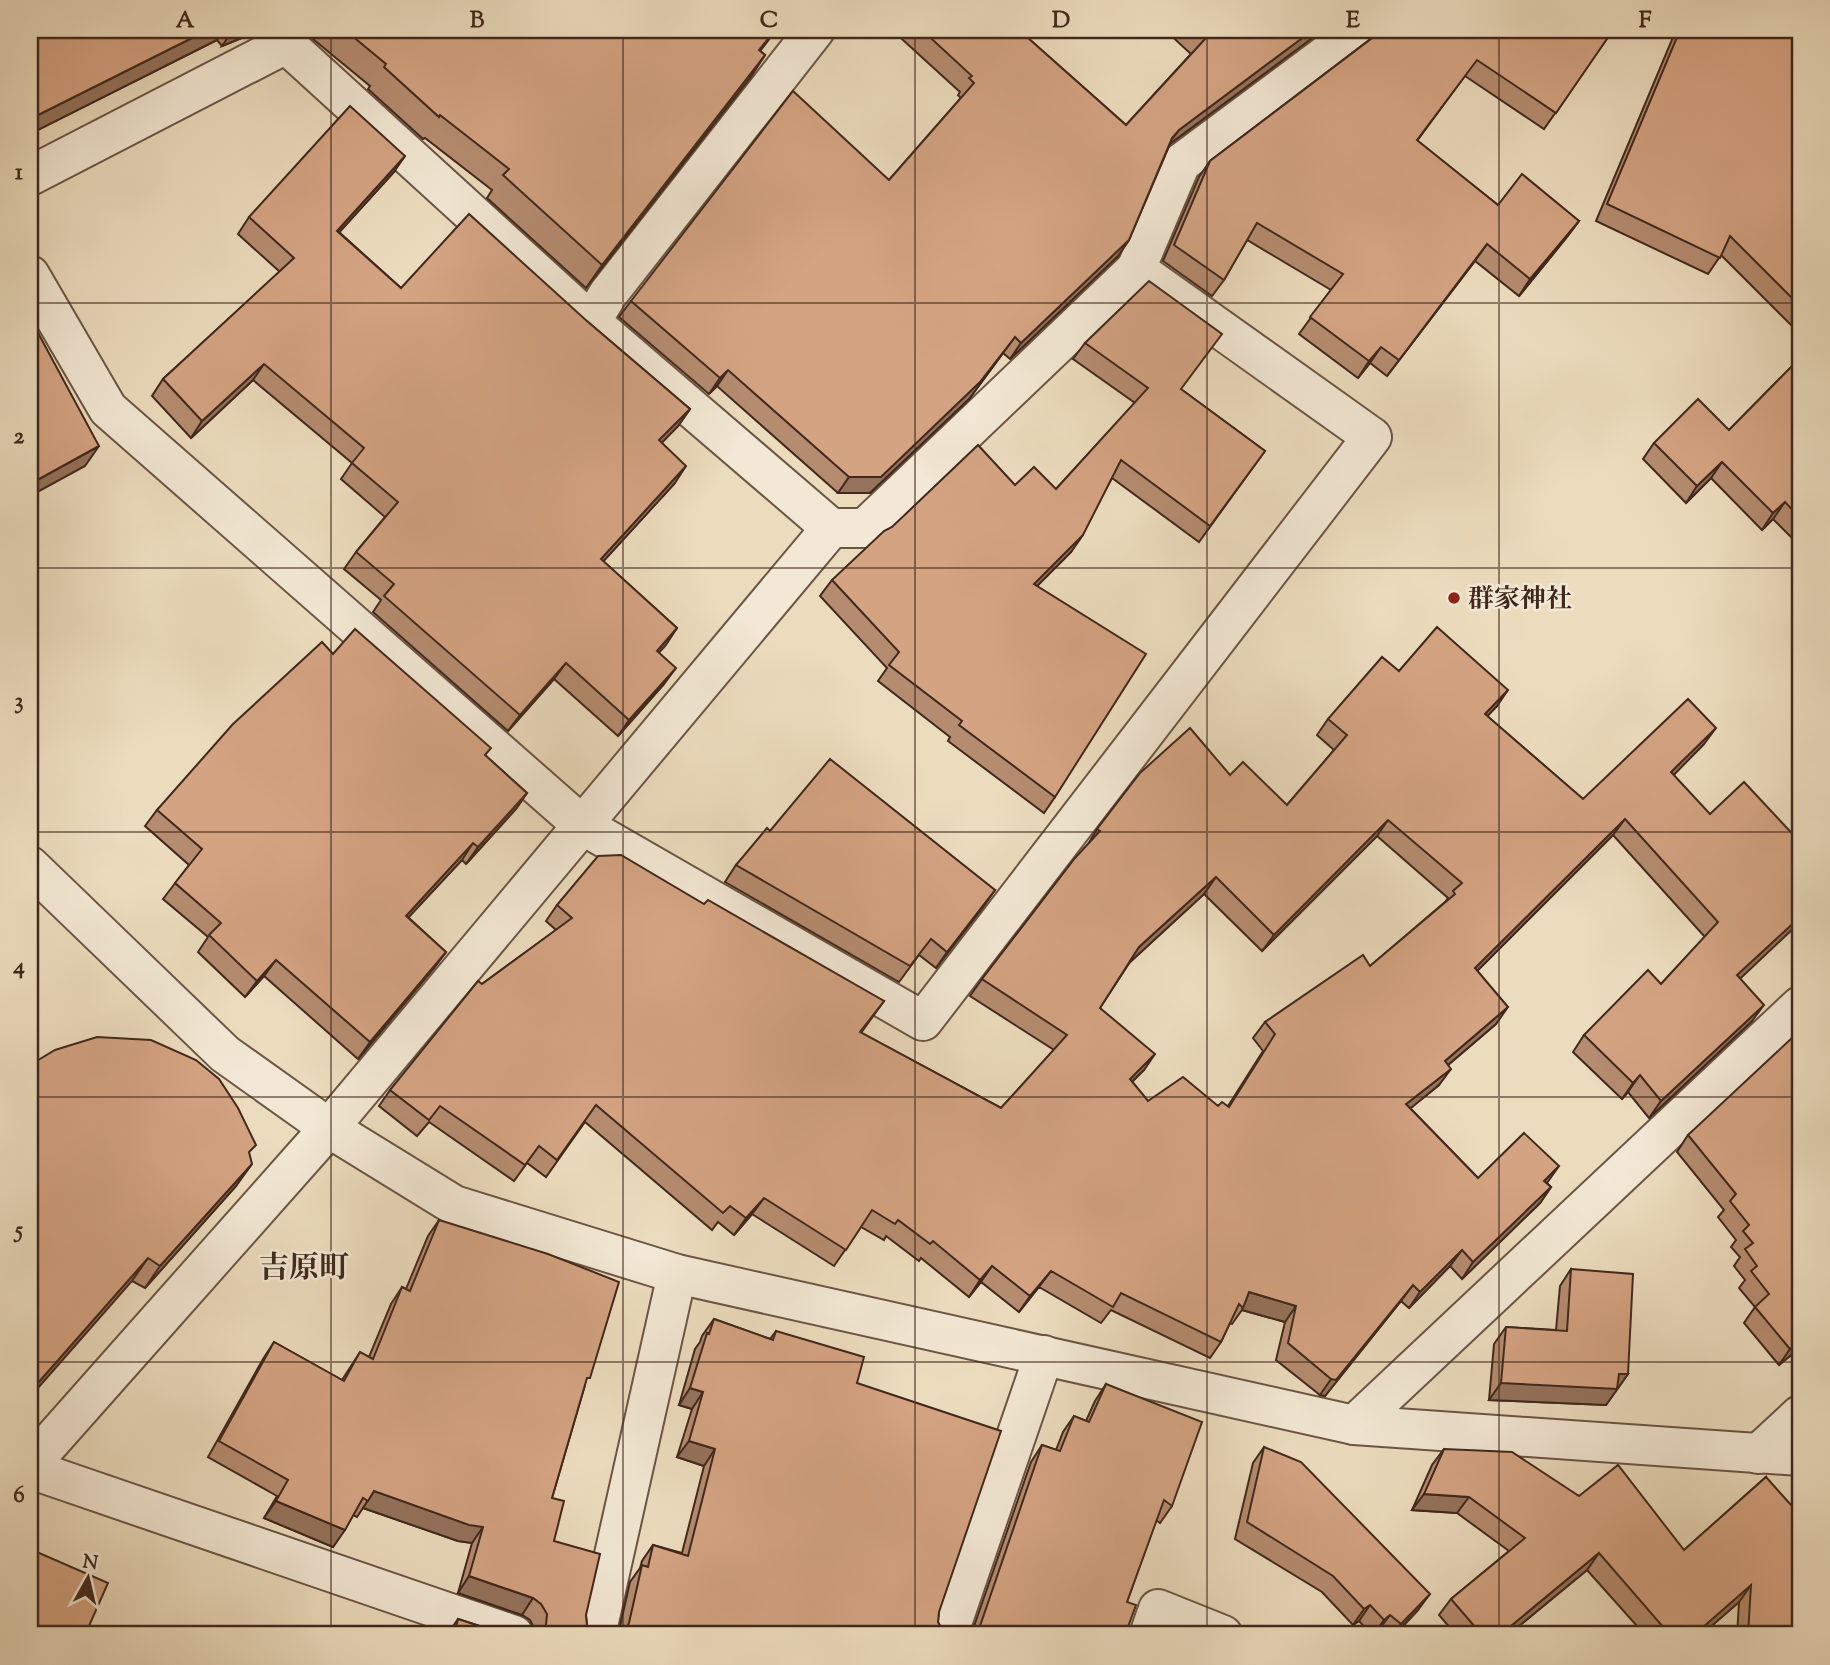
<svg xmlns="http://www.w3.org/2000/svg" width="1830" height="1665" font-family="'Sorts Mill Goudy','Noto Serif JP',serif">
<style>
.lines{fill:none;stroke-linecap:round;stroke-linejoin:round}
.street-casing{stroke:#6b5544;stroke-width:42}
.street{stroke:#f3e8d5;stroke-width:38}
.wall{fill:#b68c70;stroke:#40281c;stroke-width:2;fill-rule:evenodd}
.shaded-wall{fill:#94725b;stroke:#40281c;stroke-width:2}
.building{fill:#d4a382;stroke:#40281c;stroke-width:2;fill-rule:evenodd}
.grid{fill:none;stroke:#40281c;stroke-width:2;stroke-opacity:0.55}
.poi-dot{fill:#8f2418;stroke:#f3e8d5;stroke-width:2.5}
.labels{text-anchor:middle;stroke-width:5;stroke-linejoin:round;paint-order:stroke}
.poi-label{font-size:26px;font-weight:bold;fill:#40281c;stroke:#f3e8d5;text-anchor:start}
.quarter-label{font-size:30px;font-weight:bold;fill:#40281c;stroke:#f3e8d5}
.neatline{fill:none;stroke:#40281c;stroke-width:2.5}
.grid-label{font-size:23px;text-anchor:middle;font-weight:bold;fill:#40281c}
</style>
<rect width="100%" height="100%" fill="#ecdcbe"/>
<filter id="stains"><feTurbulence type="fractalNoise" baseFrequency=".00286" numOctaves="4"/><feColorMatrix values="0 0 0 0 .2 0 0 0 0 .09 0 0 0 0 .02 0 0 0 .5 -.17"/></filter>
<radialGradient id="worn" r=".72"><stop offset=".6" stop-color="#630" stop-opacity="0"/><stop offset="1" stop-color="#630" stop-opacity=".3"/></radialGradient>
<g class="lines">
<!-- street casing -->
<g class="street-casing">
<g id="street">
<polyline points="30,176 286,44 591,322 831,528 865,528 1136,269"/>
<polyline points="30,275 108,409 582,825 923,1021 1372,437 1136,269 1181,163 1350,37 1354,30"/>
<polyline points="591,322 608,294 815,30"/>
<polyline points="30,866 225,1054 329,1128 454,1205 677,1274 1354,1425 1800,1456"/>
<polyline points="1354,1425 1800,1006"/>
<polyline points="1758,1454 1800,1415"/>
<polyline points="30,1465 329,1128 831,528"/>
<polyline points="30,1469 514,1635"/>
<polyline points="596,1635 677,1274"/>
<polyline points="948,1635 1044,1355"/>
<polyline points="1149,1635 1158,1609 1223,1635"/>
</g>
</g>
<!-- street -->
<use href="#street" class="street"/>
</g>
<!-- wall -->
<g class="wall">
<polygon points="30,30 261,30 222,46 217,40 30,134"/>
<polygon points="302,30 776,30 760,51 765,55 750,78 586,288 487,198 492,190 425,138 423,139 368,89 370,86"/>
<polygon points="892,30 1019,30 1126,125 1191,54 1165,30 1323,30 1170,144 1129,240 1118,256 1010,359 1003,353 969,399 870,493 838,493 717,386 709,394 619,317 631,301 889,180 961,98 958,95 960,92"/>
<polygon points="1376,30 1613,30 1544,129 1465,76 1417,141 1498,205 1579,221 1567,237 1519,296 1475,261 1387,376 1370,363 1358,378 1299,334 1331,290 1247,240 1224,280 1212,296 1163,261 1199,177 1210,161 1373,37"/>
<polygon points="1676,30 1800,30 1800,334 1721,255 1708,274 1596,221"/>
<polygon points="394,172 339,232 401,288 588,322 690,409 678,426 661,443 675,483 603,561 677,628 659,652 664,684 618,736 554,679 508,731 373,612 381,600 344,569 356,552 385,517 341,479 352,463 253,380 191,438 152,396 163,379 280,272 238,234 249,217"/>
<polygon points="1085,343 1182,390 1265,451 1199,542 1112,478 1071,552 1037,586 1055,797 1044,813 948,741 950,737 878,681 887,668 820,596 832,580 1015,485 1056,489 1135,403 1073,359"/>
<polygon points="1800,358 1800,527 1791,537 1773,519 1762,530 1711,478 1686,503 1643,459 1654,443 1729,430"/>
<polygon points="333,654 485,755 527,793 516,809 466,864 462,860 408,917 446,952 434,968 358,1059 264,976 245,997 198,952 208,937 163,899 189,865 145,826 157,810"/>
<path d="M 1399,671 L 1497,706 L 1487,716 L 1583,799 L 1704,744 L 1673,775 L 1800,922 L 1740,978 L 1752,1021 L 1649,1118 L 1628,1092 L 1622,1099 L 1573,1052 L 1584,1035 L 1661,984 L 1705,937 L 1613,835 L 1477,971 L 1496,1024 L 1448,1065 L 1439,1085 L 1410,1108 L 1478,1178 L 1547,1183 L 1551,1187 L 1540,1203 L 1462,1279 L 1450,1266 L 1409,1308 L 1401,1301 L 1325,1396 L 1320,1395 L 1276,1360 L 1285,1322 L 1242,1310 L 1232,1324 L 1230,1323 L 1221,1342 L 1210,1358 L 1111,1310 L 1101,1323 L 1039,1287 L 1019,1312 L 981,1282 L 969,1297 L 921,1258 L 919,1261 L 886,1236 L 884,1240 L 861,1227 L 834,1266 L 752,1214 L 734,1235 L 718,1222 L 712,1230 L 585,1122 L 546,1177 L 527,1163 L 514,1181 L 429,1122 L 417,1136 L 379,1106 L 390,1090 L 482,984 L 556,930 L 546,921 L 557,905 L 704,904 L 884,1001 L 861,1033 L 1001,1108 L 1054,1050 L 970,996 L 982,979 L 1087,846 L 1097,829 L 1230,775 L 1287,805 L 1334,750 L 1317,735 L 1328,719 ZM 1377,836 L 1448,898 L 1445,902 L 1370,966 L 1265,1022 L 1253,1038 L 1263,1051 L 1228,1106 L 1148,1101 L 1132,1082 L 1144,1070 L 1100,1008 L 1130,962 L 1204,894 L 1262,951 Z"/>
<polygon points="770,831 995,890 936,968 919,955 899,982 725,882 736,865"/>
<polygon points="1800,1042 1800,1357 1796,1351 1779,1365 1744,1323 1755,1307 1739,1288 1745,1280 1734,1266 1740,1257 1731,1247 1736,1240 1718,1217 1724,1210 1677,1152 1688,1135"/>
<polygon points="30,1065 249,1154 236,1186 145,1288 132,1281"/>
<polygon points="439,1220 585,1385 552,1498 554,1541 586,1615 587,1626 593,1635 535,1635 535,1630 530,1620 522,1615 458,1593 472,1543 458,1541 363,1508 357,1517 353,1515 333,1547 264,1518 277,1496 208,1457 263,1359 274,1342 342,1380 360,1352 369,1357 391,1304 402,1287 406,1289 428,1236"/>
<polygon points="1571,1269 1628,1374 1606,1405 1489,1400 1494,1344 1506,1327 1556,1330 1560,1286"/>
<polygon points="714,1319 770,1339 776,1331 857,1383 939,1612 938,1622 943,1632 947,1635 618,1635 630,1582 640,1568 642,1561 653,1545 682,1553 704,1466 677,1457 692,1409 679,1405 695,1349 700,1342 702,1336"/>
<polygon points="1106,1384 1172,1506 1160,1523 1156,1520 1127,1602 1125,1635 971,1635 1031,1462 1042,1445 1056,1450 1063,1432 1074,1416 1086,1421 1095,1401"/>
<polygon points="1264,1447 1418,1610 1395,1635 1384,1635 1378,1631 1372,1635 1359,1621 1353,1625 1322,1592 1235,1539 1253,1463"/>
<polygon points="1444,1449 1579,1496 1684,1550 1766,1477 1800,1635 1737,1635 1739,1602 1701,1635 1645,1635 1587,1570 1508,1635 1456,1635 1439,1615 1451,1599 1509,1551 1457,1513 1412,1510 1432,1465"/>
<polygon points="458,1619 507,1635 447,1635"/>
</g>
<!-- shaded-wall -->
<g class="shaded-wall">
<polygon points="208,30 224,30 217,40 30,134 30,123 34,117"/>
<polygon points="233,30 261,30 222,46"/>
<polygon points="775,30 776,30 744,72 759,50"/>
<polygon points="1313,30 1323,30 1167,146 1179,130"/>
<polygon points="765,55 750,78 586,288 602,265"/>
<polygon points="405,156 394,172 326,247 337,231"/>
<polygon points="1579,221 1567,237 1519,296 1530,279"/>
<polygon points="1129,240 1118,256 1010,359 1021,343"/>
<polygon points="1487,244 1475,261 1387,376 1399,360"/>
<polygon points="1015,337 969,399 870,493 838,493 849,477"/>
<polygon points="1381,347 1370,363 1358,378 1369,361"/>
<polygon points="264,364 253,380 191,438 202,421"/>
<polygon points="728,370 717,386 709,394 720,378"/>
<polygon points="690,409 678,426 648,457 659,440"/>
<polygon points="99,446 85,466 30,496 30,484"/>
<polygon points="1722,462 1711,478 1686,503 1697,486"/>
<polygon points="686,466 675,483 590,576 601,559"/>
<polygon points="1785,502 1773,519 1762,530 1773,513"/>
<polygon points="1800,523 1800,527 1791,537"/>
<polygon points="1083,535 1071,552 1023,600 1034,584"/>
<polygon points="677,628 666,645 646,667 657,651"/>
<polygon points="566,663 554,679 508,731 520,715"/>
<polygon points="676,668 664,684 618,736 629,720"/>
<polygon points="1508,690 1497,706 1473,731 1485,714"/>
<polygon points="1716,728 1704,744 1660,789 1671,772"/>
<polygon points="527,793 516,809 466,864 478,847"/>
<polygon points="1625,819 1613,835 1463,985 1475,968"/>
<polygon points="1388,820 1377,836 1262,951 1274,935"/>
<polygon points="473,843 462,860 395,932 406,916"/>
<polygon points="1216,877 1204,894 1128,964 1139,947"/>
<polygon points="995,890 984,906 936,968 947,952"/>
<polygon points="1800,917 1800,922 1726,992 1737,975"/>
<polygon points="446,952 434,968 358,1059 370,1042"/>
<polygon points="276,960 264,976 245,997 257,981"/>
<polygon points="1764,1005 1752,1021 1649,1118 1661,1101"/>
<polygon points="1508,1007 1496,1024 1434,1077 1445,1061"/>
<polygon points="1155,1054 1144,1070 1118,1095 1130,1079"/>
<polygon points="1451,1069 1439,1085 1395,1121 1406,1104"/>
<polygon points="1640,1075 1628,1092 1622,1099 1633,1083"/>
<polygon points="252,1164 236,1186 145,1288 160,1266"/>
<polygon points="1559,1166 1547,1183 1544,1181"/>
<polygon points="1551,1187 1540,1203 1462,1279 1473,1262"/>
<polygon points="764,1198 752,1214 734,1235 746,1218"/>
<polygon points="1462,1250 1450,1266 1409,1308 1420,1292"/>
<polygon points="148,1258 132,1281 30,1397 30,1392"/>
<polygon points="992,1266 981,1282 969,1297 980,1280"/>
<polygon points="1051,1271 1039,1287 1019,1312 1030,1296"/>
<polygon points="1413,1285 1401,1301 1325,1396 1320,1395 1331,1379"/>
<polygon points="1249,1292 1296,1306 1285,1322 1242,1310"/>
<polygon points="1800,1341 1800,1345 1796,1351 1779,1365 1790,1349"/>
<polygon points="1619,1374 1628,1374 1606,1405 1489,1400 1501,1383"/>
<polygon points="690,1388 703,1392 692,1409 679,1405"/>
<polygon points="689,1441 715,1449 704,1466 677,1457"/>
<polygon points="374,1491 483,1527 472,1543 458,1541 363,1508"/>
<polygon points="1424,1494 1469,1497 1457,1513 1412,1510"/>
<polygon points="276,1501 345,1530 333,1547 264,1518"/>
<polygon points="1599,1553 1587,1570 1508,1635 1500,1635"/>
<polygon points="469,1576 533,1598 522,1615 458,1593"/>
<polygon points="1751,1585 1739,1602 1701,1635 1694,1635"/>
<polygon points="1430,1594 1418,1610 1394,1635 1401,1624"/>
<polygon points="1370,1605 1359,1621 1353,1625 1364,1609"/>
<polygon points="1390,1615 1378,1631 1373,1635 1384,1620"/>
</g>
<!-- building -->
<g class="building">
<polygon points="30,30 208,30 34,117 36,121 30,124"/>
<polygon points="345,30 775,30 759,50 765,55 602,265 503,175 509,169 440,115 439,117 384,67 386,64"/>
<polygon points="922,30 1019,30 1126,125 1205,39 1194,30 1313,30 1179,130 1172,138 1129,240 1021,343 1015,337 980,382 881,477 849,477 728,370 720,378 631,301 793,91 889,180 974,83 969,78 972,76"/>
<polygon points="1381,30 1613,30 1556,113 1477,60 1417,140 1498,205 1522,174 1579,221 1530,279 1487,244 1399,360 1381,347 1369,361 1310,317 1343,274 1257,223 1224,280 1174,245 1210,161 1380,32"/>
<polygon points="1680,30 1708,30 1712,33 1713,30 1800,30 1800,306 1730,236 1720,258 1607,204"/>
<polygon points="350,106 405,156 337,231 401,288 469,214 588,322 690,409 659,440 686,466 601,559 677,628 657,651 676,668 629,720 566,663 520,715 384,596 394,584 356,552 398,502 352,463 364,448 264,364 202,421 163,379 294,258 249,217"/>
<polygon points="1149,281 1222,334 1181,389 1265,451 1210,526 1121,460 1083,535 1034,584 1146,654 1055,797 959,725 962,721 889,665 899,652 832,580 884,531 892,527 978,445 1015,485 1034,467 1056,489 1148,388 1085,343"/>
<polygon points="30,318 99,446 30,484"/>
<polygon points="1800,358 1800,518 1785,502 1773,513 1722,462 1697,486 1654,443 1698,399 1729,430"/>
<path d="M 1437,627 L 1508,690 L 1485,714 L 1583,799 L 1688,699 L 1716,728 L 1671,772 L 1710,814 L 1744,782 L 1800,842 L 1800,917 L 1737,975 L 1764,1005 L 1661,1101 L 1640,1075 L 1633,1083 L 1584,1035 L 1648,970 L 1661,984 L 1718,922 L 1625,819 L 1475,968 L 1508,1007 L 1445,1061 L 1451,1069 L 1406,1104 L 1478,1178 L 1524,1133 L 1559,1166 L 1544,1181 L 1551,1187 L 1473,1262 L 1462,1250 L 1420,1292 L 1413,1285 L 1336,1380 L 1331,1379 L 1288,1343 L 1296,1306 L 1249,1292 L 1243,1308 L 1239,1304 L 1221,1342 L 1121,1293 L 1113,1307 L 1051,1271 L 1030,1296 L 992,1266 L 980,1280 L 933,1241 L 930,1244 L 898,1220 L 895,1224 L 872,1210 L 846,1250 L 764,1198 L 746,1218 L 730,1206 L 723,1213 L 596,1105 L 557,1160 L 539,1146 L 525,1165 L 440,1106 L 429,1120 L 390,1090 L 478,981 L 482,984 L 572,918 L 557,905 L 598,856 L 621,855 L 704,904 L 708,900 L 884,1001 L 860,1032 L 1001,1108 L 1067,1035 L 982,979 L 1075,858 L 1100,831 L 1097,829 L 1140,773 L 1190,728 L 1230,775 L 1243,762 L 1287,805 L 1347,735 L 1328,719 L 1382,657 L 1399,671 ZM 1388,820 L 1462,883 L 1453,891 L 1455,894 L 1370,966 L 1363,955 L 1265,1022 L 1275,1034 L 1229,1107 L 1222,1102 L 1218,1106 L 1183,1077 L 1148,1101 L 1130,1079 L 1155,1054 L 1100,1008 L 1139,947 L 1216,877 L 1274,935 Z"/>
<polygon points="355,629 491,748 485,755 527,793 478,847 473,843 406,916 446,952 370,1042 276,960 257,981 209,935 221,923 175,883 202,849 157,810 233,724 322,642 333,654"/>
<polygon points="830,759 995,890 947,952 931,939 910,966 736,865 767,828 770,831"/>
<polygon points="97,1037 151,1040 196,1060 219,1079 238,1108 256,1145 249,1152 252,1164 160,1266 148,1258 30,1392 30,1065 55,1050"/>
<polygon points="1793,1037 1798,1043 1800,1042 1800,1341 1790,1349 1755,1307 1769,1294 1751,1271 1757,1266 1745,1249 1753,1243 1743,1231 1749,1225 1730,1201 1736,1194 1688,1135"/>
<polygon points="439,1220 548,1254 619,1282 590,1378 587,1378 552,1498 564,1501 554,1541 600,1554 586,1615 587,1626 593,1635 539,1635 546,1625 547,1614 541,1604 533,1598 469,1576 483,1527 469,1525 374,1491 368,1501 363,1498 345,1530 276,1501 288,1480 219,1441 274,1342 344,1381 360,1352 373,1359 402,1287 410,1291"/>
<polygon points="1571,1269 1633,1274 1628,1374 1619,1374 1617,1389 1501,1383 1506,1327 1567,1331"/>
<polygon points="714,1319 773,1340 776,1331 864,1357 857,1383 1001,1431 939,1612 938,1622 943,1632 947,1635 620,1635 624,1633 629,1623 642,1565 648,1567 653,1545 688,1556 715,1449 689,1441 703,1392 690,1388 707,1333 709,1334"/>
<polygon points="1106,1384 1202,1422 1172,1506 1164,1500 1127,1602 1136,1605 1125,1635 973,1635 980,1626 1042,1445 1060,1451 1074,1416 1089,1422"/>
<polygon points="1264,1447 1301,1462 1430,1594 1401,1624 1390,1615 1384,1620 1370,1605 1364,1609 1333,1576 1247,1522"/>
<polygon points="1444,1449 1512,1452 1579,1496 1618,1465 1684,1550 1766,1477 1800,1515 1800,1635 1748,1635 1751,1585 1694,1635 1670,1635 1599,1553 1500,1635 1482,1635 1451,1599 1525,1538 1469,1497 1424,1494"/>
<polygon points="30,1549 108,1583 85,1635 30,1635"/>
<polygon points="458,1619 507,1635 454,1635"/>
</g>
<!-- grid -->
<path class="grid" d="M 331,30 L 331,1635M 623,30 L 623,1635M 915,30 L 915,1635M 1207,30 L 1207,1635M 1499,30 L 1499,1635M 30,303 L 1800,303M 30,568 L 1800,568M 30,832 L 1800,832M 30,1097 L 1800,1097M 30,1362 L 1800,1362"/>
<!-- markers -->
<circle class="poi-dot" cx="1454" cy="598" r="7"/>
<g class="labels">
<!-- poi labels -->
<g class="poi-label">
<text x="1468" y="607">群家神社</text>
</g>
<!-- quarter labels -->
<g class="quarter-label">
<text x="304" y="1277">吉原町</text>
</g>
</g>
<!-- margin -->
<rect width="1830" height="1665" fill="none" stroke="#ecdcbe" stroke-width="77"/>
<!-- north arrow -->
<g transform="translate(88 1578) rotate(8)" stroke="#f3e8d5" stroke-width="5" paint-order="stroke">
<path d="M0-5L12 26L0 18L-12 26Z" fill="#40281c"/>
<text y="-10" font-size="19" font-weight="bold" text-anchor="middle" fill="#40281c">N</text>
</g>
<rect x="38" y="38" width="1754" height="1588" class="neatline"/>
<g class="grid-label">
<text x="185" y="27">A</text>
<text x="477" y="27">B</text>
<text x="769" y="27">C</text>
<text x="1061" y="27">D</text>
<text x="1353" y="27">E</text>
<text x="1645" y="27">F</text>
<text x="19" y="179">1</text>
<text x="19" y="443">2</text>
<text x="19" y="708">3</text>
<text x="19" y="973">4</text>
<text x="19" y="1237">5</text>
<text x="19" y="1502">6</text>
</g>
<rect width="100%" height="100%" filter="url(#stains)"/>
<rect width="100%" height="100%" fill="url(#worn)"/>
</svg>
